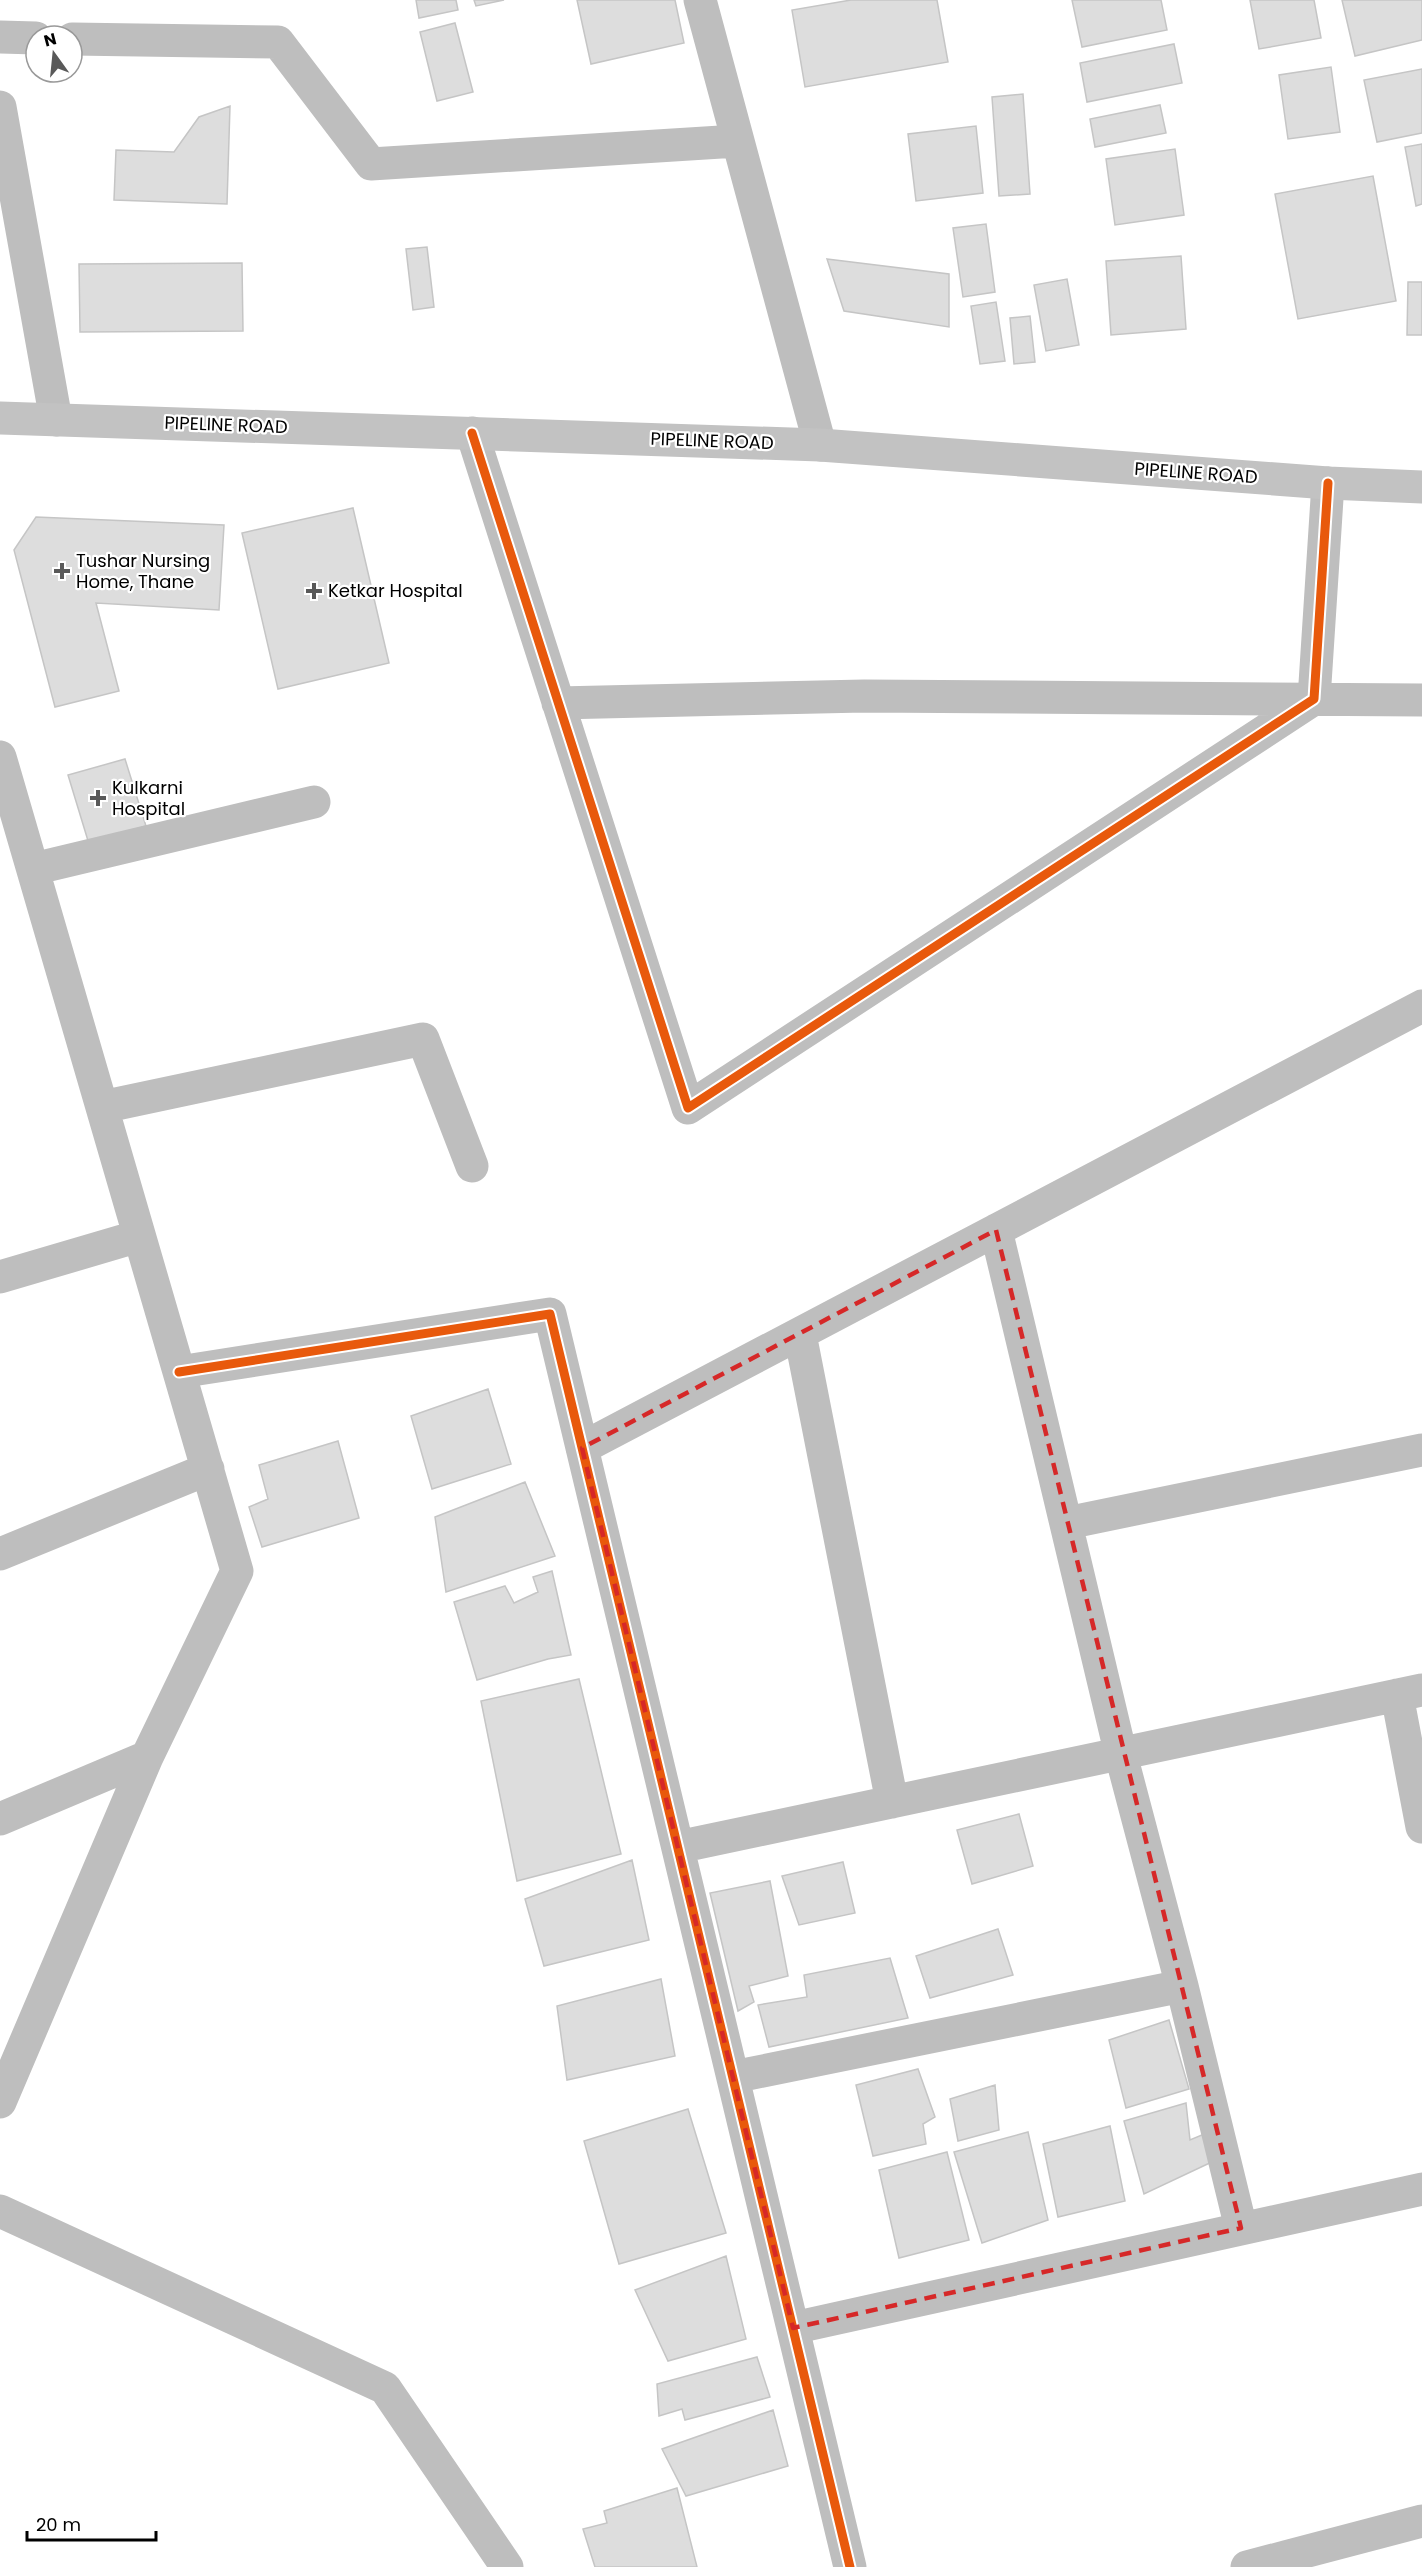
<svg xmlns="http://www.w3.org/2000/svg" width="1422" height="2567" font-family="Poppins,sans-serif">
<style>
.building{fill:#ddd;stroke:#c5c5c5;stroke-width:1.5}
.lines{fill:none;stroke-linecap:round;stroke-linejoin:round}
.street{stroke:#bebebe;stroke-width:33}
.secondary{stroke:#c2c2c2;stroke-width:33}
.cycleway-casing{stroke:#fff;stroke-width:13}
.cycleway{stroke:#e8590c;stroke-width:9}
.marked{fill:none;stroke:#d62828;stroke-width:4.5;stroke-dasharray:12 8;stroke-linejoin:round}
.poi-dot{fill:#595959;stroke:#fff;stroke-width:2}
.labels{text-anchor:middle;stroke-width:4.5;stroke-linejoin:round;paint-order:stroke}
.street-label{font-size:18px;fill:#000;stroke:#fff}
.poi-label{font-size:18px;fill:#000;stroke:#fff;text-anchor:start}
</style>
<rect width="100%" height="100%" fill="#fff"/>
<!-- building -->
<path class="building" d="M416,0H456L458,10L419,18Z
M474,0H504L476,6Z
M577,0H675L684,43L591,64Z
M851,0H937L948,62L805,87L792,10Z
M1072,0H1161L1167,30L1082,47Z
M1250,0H1314L1321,38L1259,49Z
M1342,0H1422V40L1355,56Z
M455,23L473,92L437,101L420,32Z
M1174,44L1182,83L1087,102L1080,63Z
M1331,67L1340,132L1288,139L1279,75Z
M1422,69V133L1377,142L1364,80Z
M1023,94L1030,194L999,196L992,97Z
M1160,105L1166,133L1095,147L1090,119Z
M230,106L227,204L114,200L116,150L174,152L199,117Z
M976,126L983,193L916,201L908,134Z
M1422,144V204L1416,206L1405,147Z
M1175,149L1184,215L1115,225L1106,159Z
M1373,176L1396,301L1298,319L1275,194Z
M986,224L995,292L963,297L953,228Z
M427,247L434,307L413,310L406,249Z
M1181,256L1186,329L1111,335L1106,261Z
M827,259L949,274V327L844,311Z
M242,263L243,331L80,332L79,264Z
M1067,279L1079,345L1046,351L1034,285Z
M1408,282H1422V335H1407Z
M996,302L1005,361L980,364L971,306Z
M1030,316L1035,362L1014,364L1010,318Z
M353,508L389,663L278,689L242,533Z
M36,517L224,525L219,610L96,603L119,691L55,707L14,550Z
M125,759L146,826L89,844L68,775Z
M488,1389L511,1464L432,1489L411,1416Z
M338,1441L359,1518L262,1547L249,1507L268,1499L259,1465Z
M525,1482L555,1556L446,1592L435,1517Z
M552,1571L571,1655L548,1659L477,1680L454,1602L505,1586L514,1603L538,1592L533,1577Z
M579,1679L621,1854L517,1881L481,1701Z
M1019,1814L1033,1866L972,1884L957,1830Z
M632,1860L649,1940L544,1966L525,1899Z
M843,1862L855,1913L799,1925L782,1876Z
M770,1881L788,1976L749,1986L754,2002L738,2011L710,1893Z
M998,1929L1013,1975L930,1998L916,1956Z
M890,1958L908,2018L769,2047L758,2005L807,1997L804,1975Z
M661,1979L675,2056L567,2080L557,2006Z
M1169,2020L1189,2089L1126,2108L1109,2040Z
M918,2069L935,2117L923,2124L926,2144L873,2156L856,2085Z
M995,2085L999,2130L958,2141L950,2099Z
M1186,2103L1190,2140L1209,2132L1216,2160L1144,2194L1124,2121Z
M688,2109L726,2233L619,2264L584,2141Z
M1110,2126L1125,2201L1058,2217L1043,2144Z
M1028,2132L1048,2220L982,2243L954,2152Z
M947,2152L969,2240L899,2258L879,2170Z
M726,2256L746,2339L668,2361L635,2290Z
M757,2357L770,2397L685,2420L682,2409L659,2416L657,2384Z
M773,2410L788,2466L686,2496L662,2449Z
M677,2488L697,2567H595L583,2529L607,2523L604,2511Z"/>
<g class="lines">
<!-- street -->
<path class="street" d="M700,0L820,445
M0,37L36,38
M72,39L278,42L371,164L737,141
M0,107L56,420
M472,433L688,1108L1314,699L1328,483
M558,703L864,696L1422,700
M0,757L237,1571L147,1757L0,1819
M33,869L314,802
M102,1107L423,1039L472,1166
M996,1230L1121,1755L1182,1986L1241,2228
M0,1277L139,1236
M800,1334L892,1802
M179,1372L550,1314L850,2567
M582,1448L1422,1006
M1067,1523L1422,1450
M0,1554L208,1469
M1397,1695L1422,1827
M678,1847L1422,1690
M733,2077L1182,1986
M0,2102L147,1757
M0,2211L385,2388L507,2567
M793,2328L1422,2189
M1247,2567L1422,2521"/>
<!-- secondary -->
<path class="secondary" d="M0,418L820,445L1328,483L1422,487"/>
<defs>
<path id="cycleway" d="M472,433L688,1108L1314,699L1328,483
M179,1372L550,1314L850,2567"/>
</defs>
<!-- cycleway casing -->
<use href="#cycleway" class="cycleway-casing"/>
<!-- cycleway -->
<use href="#cycleway" class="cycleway"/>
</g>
<!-- marked area -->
<path class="marked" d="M996,1230L1241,2228L793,2328L582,1448Z"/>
<!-- markers -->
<g class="poi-dot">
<path d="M59 562h6v6h6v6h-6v6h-6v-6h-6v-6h6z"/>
<path d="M311 582h6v6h6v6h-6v6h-6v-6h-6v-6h6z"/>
<path d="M95 789h6v6h6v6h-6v6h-6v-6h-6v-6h6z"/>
</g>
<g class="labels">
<!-- street labels -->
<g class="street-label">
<text transform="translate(226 425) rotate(2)" y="6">PIPELINE ROAD</text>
<text transform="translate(712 441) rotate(2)" y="6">PIPELINE ROAD</text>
<text transform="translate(1196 473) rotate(4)" y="6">PIPELINE ROAD</text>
</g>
<!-- poi labels -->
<g class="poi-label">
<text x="76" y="567">Tushar Nursing<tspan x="76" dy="21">Home, Thane</tspan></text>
<text x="328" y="597">Ketkar Hospital</text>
<text x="112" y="794">Kulkarni<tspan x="112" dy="21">Hospital</tspan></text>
</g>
</g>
<!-- north arrow -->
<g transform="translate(54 54) rotate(345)"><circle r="28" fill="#ffffff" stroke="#999999" stroke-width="1.5"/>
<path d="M0-4.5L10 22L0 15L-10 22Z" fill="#595959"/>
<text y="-9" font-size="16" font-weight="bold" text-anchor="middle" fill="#000000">N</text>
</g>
<!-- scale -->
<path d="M27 2531v9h129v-9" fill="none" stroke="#000000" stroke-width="3"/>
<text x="36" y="2531" font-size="18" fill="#000000" stroke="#ffffff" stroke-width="4.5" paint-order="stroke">20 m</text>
</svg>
